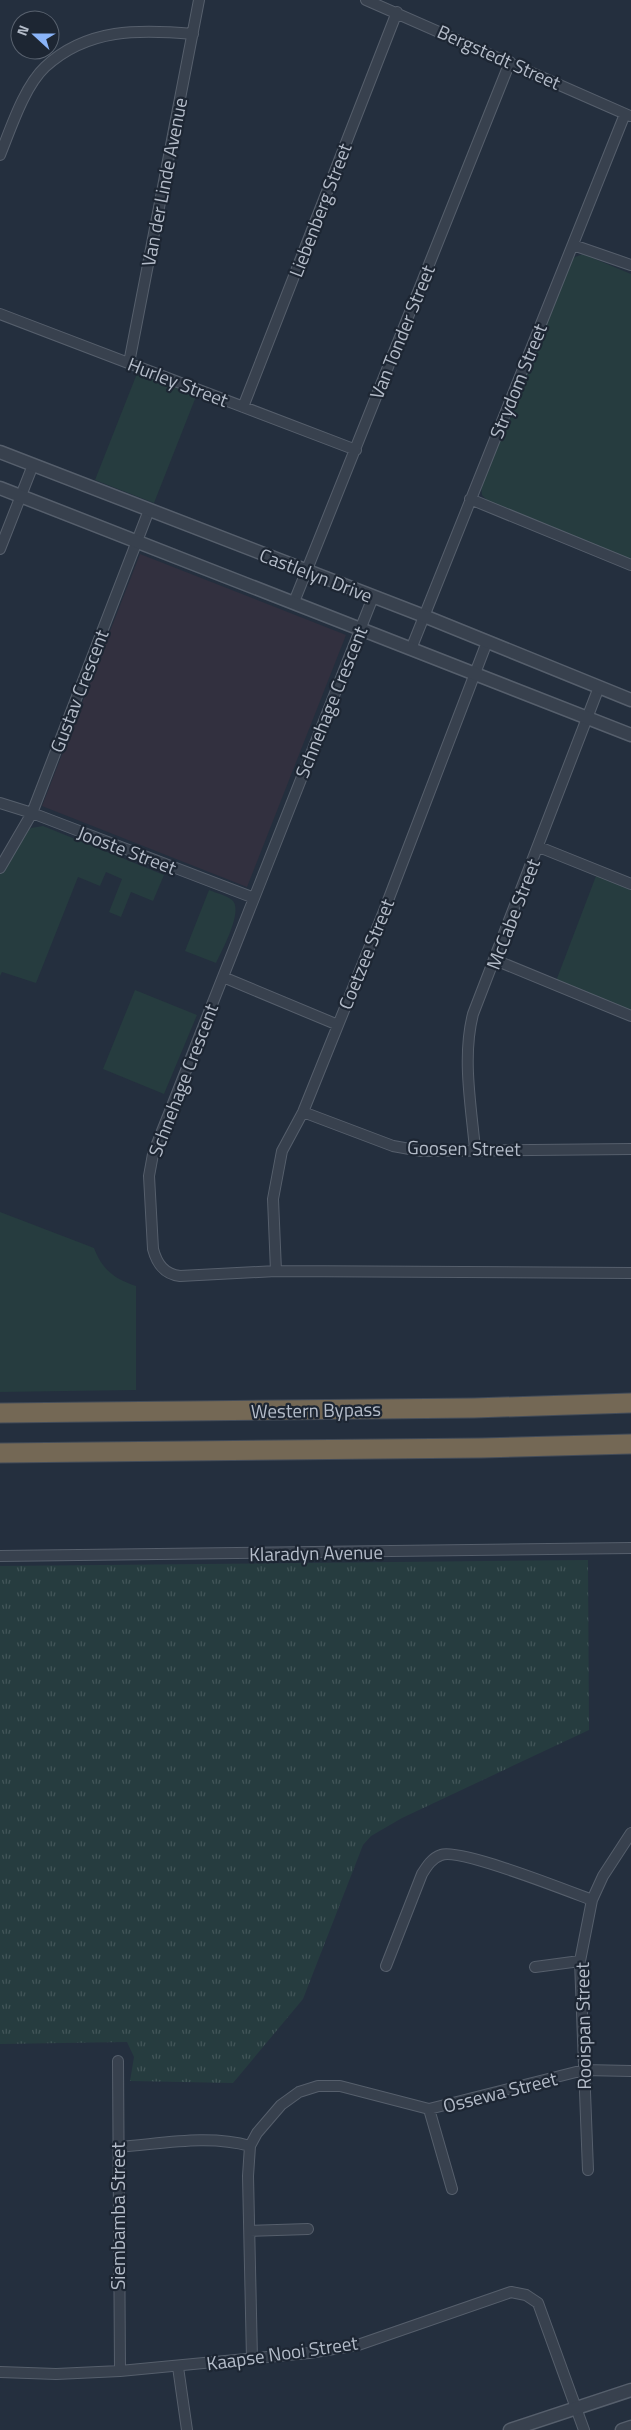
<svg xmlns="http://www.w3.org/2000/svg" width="631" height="2430" font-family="'Titillium Web',sans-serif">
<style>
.medical{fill:#32303f}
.grass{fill:url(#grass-tufts)}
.park{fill:#263c3f}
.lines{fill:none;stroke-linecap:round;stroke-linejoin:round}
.minor-casing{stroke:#565f6c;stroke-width:12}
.tertiary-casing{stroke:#565f6c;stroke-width:15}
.motorway-casing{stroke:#434c59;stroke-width:21}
.minor{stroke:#38414e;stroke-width:10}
.tertiary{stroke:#38414e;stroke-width:12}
.motorway{stroke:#746855;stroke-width:19}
.labels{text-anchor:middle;stroke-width:4.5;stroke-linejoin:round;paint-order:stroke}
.street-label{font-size:19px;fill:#b4bcc9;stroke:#1d2633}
</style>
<defs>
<pattern id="grass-tufts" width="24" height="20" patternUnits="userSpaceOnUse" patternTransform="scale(1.25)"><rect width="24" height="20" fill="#263c3f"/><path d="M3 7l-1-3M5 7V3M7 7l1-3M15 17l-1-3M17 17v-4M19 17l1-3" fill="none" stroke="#435659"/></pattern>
</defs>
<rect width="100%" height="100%" fill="#242f3e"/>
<!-- medical -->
<path class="medical" d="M140,554L346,635L247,887L42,806Z"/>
<!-- grass -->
<path class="grass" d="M588,1560L589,1730L402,1818L371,1836L363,1845L303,1999L233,2083L130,2081L134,2057L127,2042L0,2044V1566Z"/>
<!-- park -->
<path class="park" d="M583,254L631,274V561L490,503L482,495L481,485L570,259Z
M138,371L197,394L154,503L95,480Z
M43,826L164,875L153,901L131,892L121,917L109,912L122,879L106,872L100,886L78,877L36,983L2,972L0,976V872L23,833L31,828Z
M596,876L631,890V1012L556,981Z
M209,890C216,893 226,895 232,900C244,910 222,950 216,963L185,951Z
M135,990L197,1015L164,1094L103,1069Z
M0,1212L94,1248C102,1269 114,1279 136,1286V1390L0,1392Z"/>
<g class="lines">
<defs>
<path id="minor" d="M366,0L630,116
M0,155C11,128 24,87 45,67C87,28 140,29 193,34
M573,245L631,265
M0,314L356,450
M129,363L199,0
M243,407L397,12
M470,499L631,565
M0,549L33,465
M373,597L153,1154L149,1176L153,1249C157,1264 164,1274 180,1276L276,1271L631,1273
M294,602L510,62
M411,649L625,114
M0,803L32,813L254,898
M539,847L631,884
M0,868L32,813L149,510
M495,960L631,1016
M223,977L338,1025
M303,1112L393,1146L421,1151L631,1149
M475,1149C471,1105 462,1057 473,1014L599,687
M276,1271L273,1199L282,1151L303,1112L384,911L487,642
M0,1556L631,1548
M386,1966L422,1874C427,1866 432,1858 441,1855C460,1848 568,1891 592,1900
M535,1967L580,1961
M118,2061L120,2371
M429,2109L452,2189
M118,2147C161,2144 208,2134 250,2146
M588,2170L580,1961L592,1900L603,1876L631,1833
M250,2231L308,2229
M252,2359L248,2176L250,2146L257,2133L281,2105L299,2092L318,2086H340L429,2109L584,2070L631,2071
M178,2367L187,2430
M0,2372L56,2374L120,2371L309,2353L358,2345L511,2292L526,2295L538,2303L584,2430"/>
<path id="tertiary" d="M0,452L424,616L631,700
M0,488L631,735
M510,2430L631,2390
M622,2430L631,2427"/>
<path id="motorway" d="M0,1413L474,1408L631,1403
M0,1453L481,1448L631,1444"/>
</defs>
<!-- minor casing -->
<use href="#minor" class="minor-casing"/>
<!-- tertiary casing -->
<use href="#tertiary" class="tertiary-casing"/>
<!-- motorway casing -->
<use href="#motorway" class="motorway-casing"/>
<!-- minor -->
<use href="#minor" class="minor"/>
<!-- tertiary -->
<use href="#tertiary" class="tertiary"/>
<!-- motorway -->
<use href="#motorway" class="motorway"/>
</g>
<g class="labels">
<!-- street labels -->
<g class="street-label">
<text transform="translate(499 57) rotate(24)" y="7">Bergstedt Street</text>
<text transform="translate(164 182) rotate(-79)" y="7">Van der Linde Avenue</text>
<text transform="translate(320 210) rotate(-69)" y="7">Liebenberg Street</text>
<text transform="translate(402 332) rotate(-68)" y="7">Van Tonder Street</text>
<text transform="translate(518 381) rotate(-68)" y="7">Strydom Street</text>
<text transform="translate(178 382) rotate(21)" y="7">Hurley Street</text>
<text transform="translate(316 575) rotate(21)" y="7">Castlelyn Drive</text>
<text transform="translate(79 691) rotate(-69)" y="7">Gustav Crescent</text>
<text transform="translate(331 702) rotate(-68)" y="7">Schnehage Crescent</text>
<text transform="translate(127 850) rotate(21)" y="7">Jooste Street</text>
<text transform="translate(513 914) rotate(-69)" y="7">McCabe Street</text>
<text transform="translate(366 954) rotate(-68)" y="7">Coetzee Street</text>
<text transform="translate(183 1080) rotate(-69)" y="7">Schnehage Crescent</text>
<text transform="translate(464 1148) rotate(1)" y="7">Goosen Street</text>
<text transform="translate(316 1410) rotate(-1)" y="7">Western Bypass</text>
<text transform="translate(316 1553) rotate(-1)" y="7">Klaradyn Avenue</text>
<text transform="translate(583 2026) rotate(-91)" y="7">Rooispan Street</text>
<text transform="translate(500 2092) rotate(-14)" y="7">Ossewa Street</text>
<text transform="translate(118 2216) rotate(-90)" y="7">Siembamba Street</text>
<text transform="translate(282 2353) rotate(-8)" y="7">Kaapse Nooi Street</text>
</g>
</g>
<!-- north arrow -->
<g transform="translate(35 35) rotate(291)"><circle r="24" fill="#1d2633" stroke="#59626f"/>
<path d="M0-4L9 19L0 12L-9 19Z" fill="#8ab4f8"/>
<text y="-8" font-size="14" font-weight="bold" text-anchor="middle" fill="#b4bcc9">N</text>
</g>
</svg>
